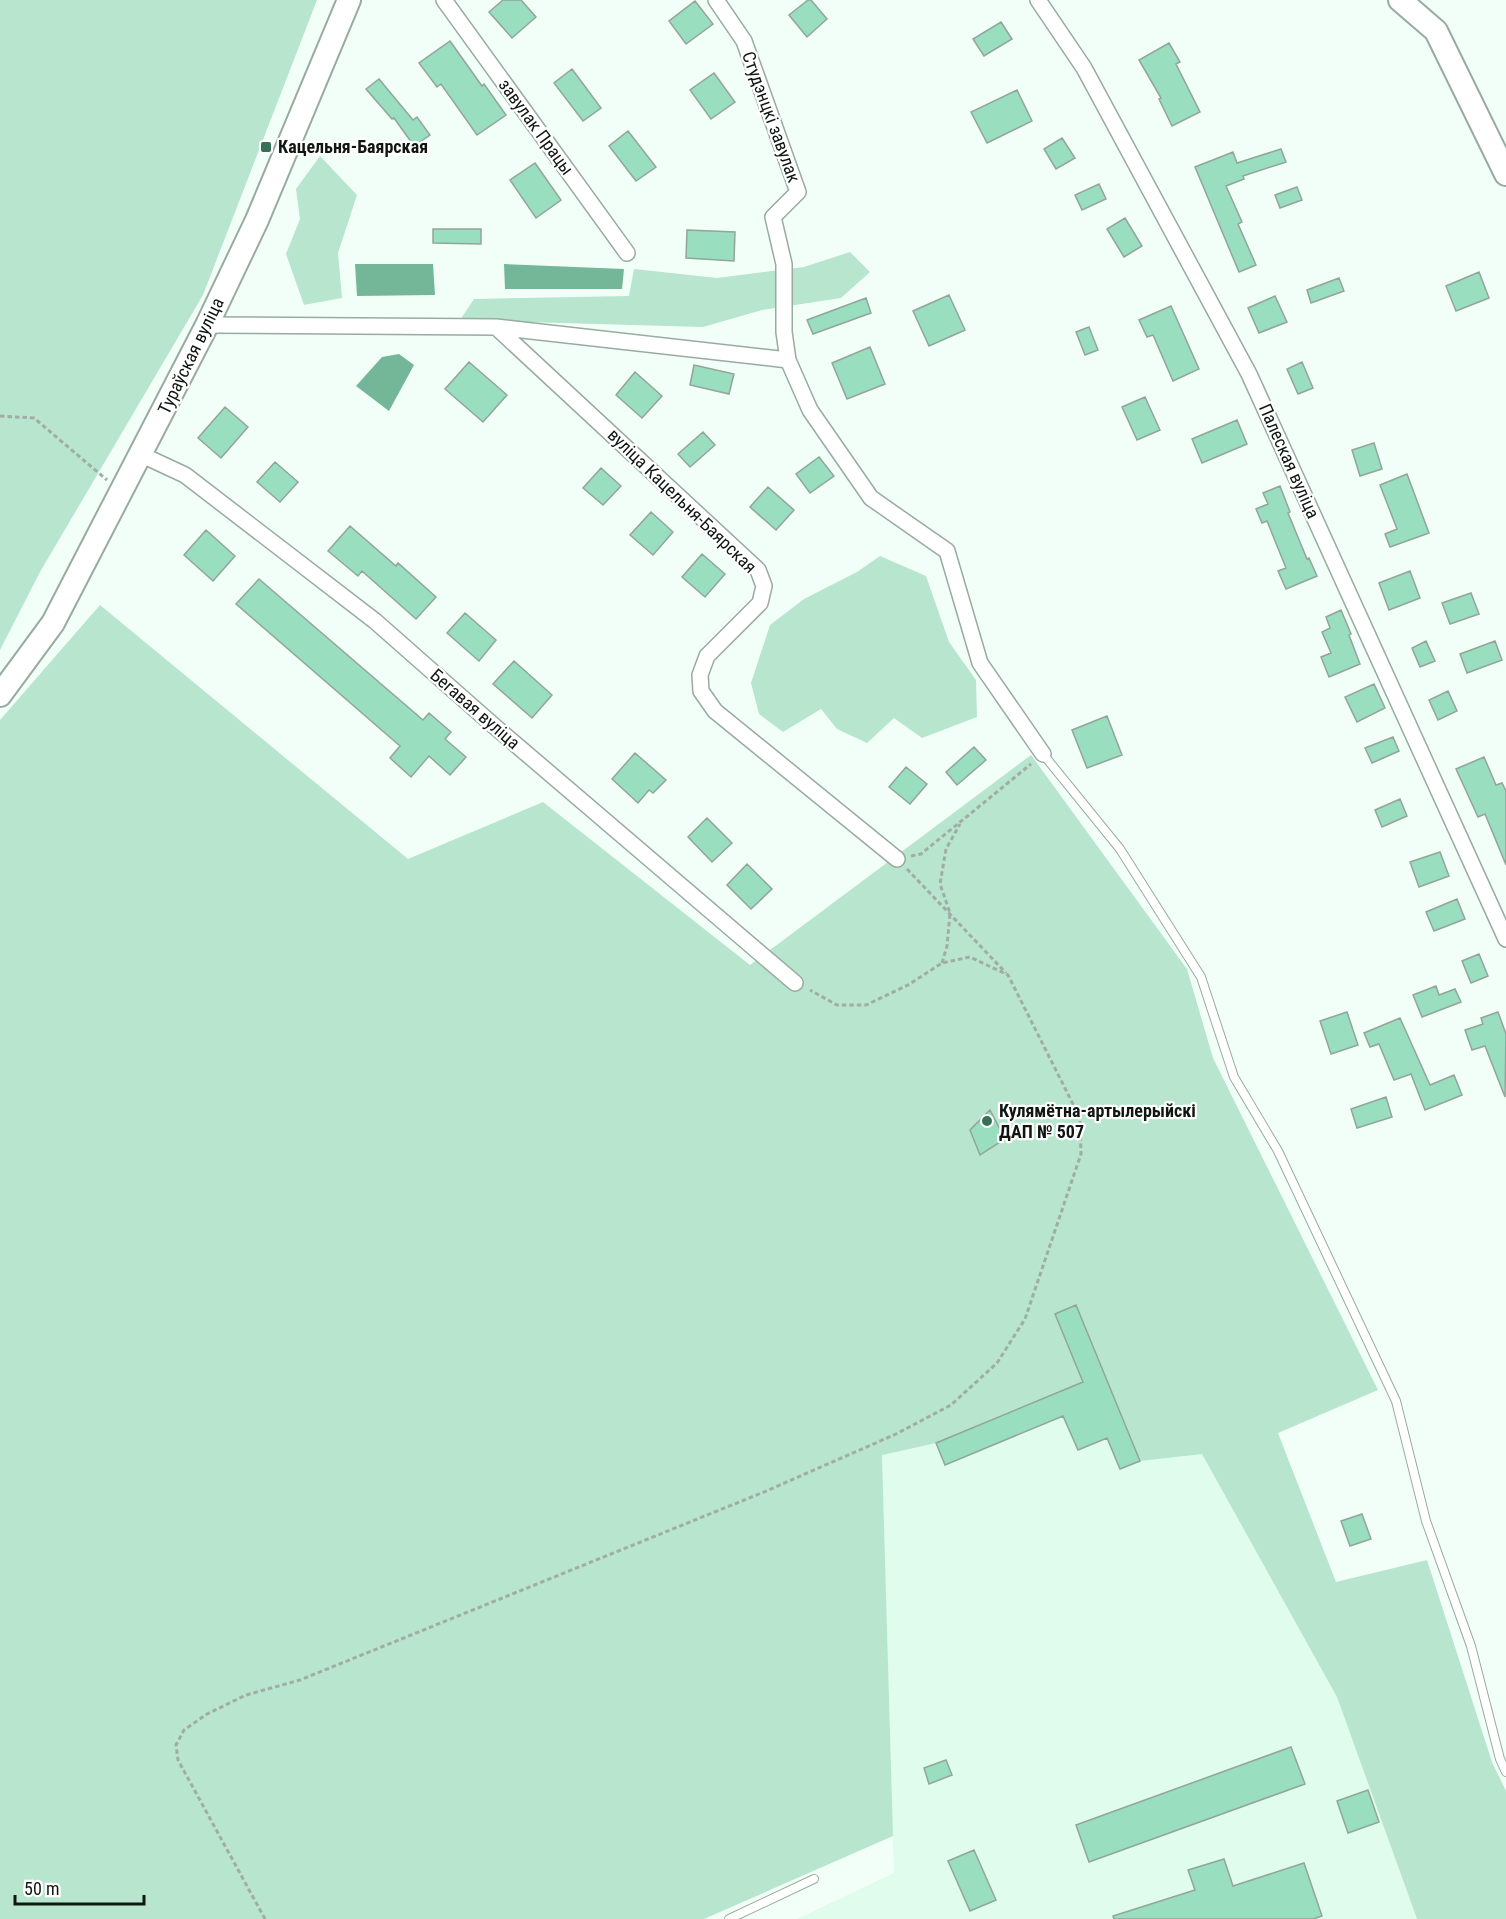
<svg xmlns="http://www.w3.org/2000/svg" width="1506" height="1919" font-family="'Roboto Condensed',sans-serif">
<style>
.built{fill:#dffced}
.green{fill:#b7e5ce}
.water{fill:#73b798}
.building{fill:#99debe;stroke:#92a59b;stroke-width:1.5}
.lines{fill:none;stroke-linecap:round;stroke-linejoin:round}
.lane-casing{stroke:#98aba1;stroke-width:10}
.street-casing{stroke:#98aba1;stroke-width:18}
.secondary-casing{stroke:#98aba1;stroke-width:26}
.path{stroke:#a1aca6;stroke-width:3;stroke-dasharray:4.5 3;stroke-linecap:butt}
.lane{stroke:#fff;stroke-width:8}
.street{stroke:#fff;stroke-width:15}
.secondary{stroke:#fff;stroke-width:22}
.poi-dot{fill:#377058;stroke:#fff;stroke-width:2}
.labels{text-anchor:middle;stroke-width:4.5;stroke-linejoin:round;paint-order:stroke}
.street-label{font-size:18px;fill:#101713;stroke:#fff}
.poi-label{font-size:18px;font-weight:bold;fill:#101713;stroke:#fff;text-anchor:start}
</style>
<rect width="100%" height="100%" fill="#f2fff8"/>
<!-- built -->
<path class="built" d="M1076,1305L1140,1460L1202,1454L1337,1697L1417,1919H797L894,1873L882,1454L936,1443L1083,1382L1055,1314Z"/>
<!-- green -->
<path class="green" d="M0,0H317L203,295L40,572L0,650Z
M320,156L357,195L338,253L342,298L304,305L286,254L300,219L296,189Z
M850,252L870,272L841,298L762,310L703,327L460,320L474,299L629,296L634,269L717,278L804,267Z
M880,556L926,576L949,642L976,680L977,717L922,738L894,718L867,743L837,729L821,709L783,732L759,714L751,683L770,625L804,599L857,572Z
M100,605L408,859L543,802L750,965L1031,755L1187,969L1213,1058L1378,1390L1278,1433L1336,1582L1427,1560L1492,1762L1506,1791V1919H1417L1337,1697L1202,1454L1140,1461L1075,1305L1055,1314L1083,1382L936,1443L882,1455L893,1836L704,1919H0V720Z"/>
<!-- water -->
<path class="water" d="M355,264H433L435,295L357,296Z
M504,264L624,269L622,289H505Z
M399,354L414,365L389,411L356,386L382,357Z"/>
<!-- building -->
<path class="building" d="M503,0H521L536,17L512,38L489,12Z
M808,0H811L827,19L807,37L789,15Z
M695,1L713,24L686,44L669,21Z
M1001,22L1012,39L984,56L973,39Z
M450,41L482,86L484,84L506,115L477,135L441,84L437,87L419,63Z
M1169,43L1180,62L1176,64L1200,112L1172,126L1159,99L1161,98L1139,60Z
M572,69L601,108L583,121L554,83Z
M714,73L735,102L711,119L690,90Z
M379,79L413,120L417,117L430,135L414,146L394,118L392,119L366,89Z
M1017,90L1032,121L987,143L971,112Z
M628,131L656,167L636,181L609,146Z
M1062,138L1075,158L1056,169L1044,149Z
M1281,149L1286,162L1243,176L1244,179L1226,186L1242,222L1238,224L1256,265L1239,272L1195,167L1233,152L1237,163Z
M535,163L561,200L536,218L510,180Z
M1099,184L1106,199L1082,210L1075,195Z
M1297,187L1302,200L1280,208L1275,195Z
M1125,218L1142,246L1124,257L1107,229Z
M433,229H481V244L433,243Z
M687,230L735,232L734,261L686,258Z
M1479,272L1489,298L1456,311L1446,286Z
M1339,278L1344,291L1311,303L1307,290Z
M949,295L965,330L929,346L913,311Z
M1275,296L1287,322L1259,333L1248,308Z
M866,298L871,313L813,334L807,320Z
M1171,306L1199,369L1173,381L1153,335L1147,337L1139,320Z
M1089,327L1098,350L1085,355L1076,332Z
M870,347L885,384L847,399L832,363Z
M469,362L507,395L483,422L445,389Z
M1302,362L1313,388L1298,394L1287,369Z
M694,365L734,374L729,394L690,385Z
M635,372L662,396L642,418L616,395Z
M1145,397L1160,430L1137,440L1122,407Z
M225,407L248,427L221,458L198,438Z
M1237,420L1247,444L1202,463L1192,439Z
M703,432L715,445L690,467L678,454Z
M1374,443L1382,469L1360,476L1352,450Z
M819,457L834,476L810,493L796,474Z
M275,462L298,482L280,502L257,482Z
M601,468L621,486L603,505L583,488Z
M1407,474L1429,533L1390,547L1385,534L1397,529L1380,485Z
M1280,486L1290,512L1288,513L1307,559L1309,558L1317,576L1286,589L1278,571L1286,568L1267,521L1262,523L1256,509L1268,504L1263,493Z
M768,487L794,510L776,530L750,507Z
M651,512L673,532L653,555L630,535Z
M350,526L396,566L398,563L436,597L416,619L362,571L358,576L328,551Z
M206,530L235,556L213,581L184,555Z
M702,554L725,574L705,597L682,577Z
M1410,571L1420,598L1389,610L1379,583Z
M259,579L423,720L429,713L451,732L445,739L466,757L450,775L429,756L411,777L390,758L400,746L236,604Z
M1471,593L1479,614L1450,624L1442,603Z
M1341,610L1351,634L1349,635L1360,664L1329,677L1321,657L1331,653L1322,632L1330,628L1326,617Z
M465,613L496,640L479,661L447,633Z
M1426,641L1435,661L1420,667L1412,648Z
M1495,641L1502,660L1467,673L1460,654Z
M514,661L552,695L532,718L493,684Z
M1374,684L1385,708L1357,722L1345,697Z
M1448,691L1457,711L1438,720L1429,700Z
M1107,716L1122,755L1087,768L1072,730Z
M1393,737L1399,751L1372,763L1365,748Z
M974,747L986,760L957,785L946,772Z
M635,753L666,780L653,793L649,790L638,803L612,779Z
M1484,757L1496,785L1502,783L1506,791V865L1485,814L1478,817L1456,769Z
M906,767L927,784L910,804L889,787Z
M1400,799L1407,816L1382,827L1375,810Z
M707,818L732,843L712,862L688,837Z
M1440,852L1449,876L1419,887L1410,862Z
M747,864L772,889L751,909L727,885Z
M1457,899L1465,919L1434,931L1426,912Z
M1479,954L1488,976L1471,983L1462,961Z
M1436,986L1439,995L1455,989L1461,1002L1422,1017L1413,995Z
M1347,1012L1358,1045L1331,1054L1320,1021Z
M1498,1012L1506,1034L1505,1097L1485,1046L1472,1050L1465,1030L1483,1024L1481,1018Z
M1400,1018L1430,1085L1454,1075L1462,1095L1425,1110L1411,1074L1394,1080L1379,1044L1370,1047L1364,1033Z
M1386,1097L1392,1117L1357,1128L1351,1109Z
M990,1110L1005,1139L980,1155L970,1130Z
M1076,1305L1140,1461L1120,1469L1107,1438L1078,1450L1063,1416L945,1465L936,1443L1083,1382L1055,1314Z
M1362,1514L1371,1539L1350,1546L1341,1521Z
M1291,1747L1305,1784L1089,1862L1076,1825Z
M946,1760L952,1775L929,1784L924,1768Z
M1368,1790L1379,1822L1348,1833L1337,1801Z
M974,1850L996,1900L970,1911L948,1861Z
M1224,1859L1233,1886L1304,1863L1322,1916L1313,1919H1114L1113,1916L1195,1890L1188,1870Z"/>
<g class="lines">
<defs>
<path id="lane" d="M1043,754L1120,849L1201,977L1234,1077L1278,1151L1396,1401L1426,1521L1471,1646L1500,1759L1506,1772
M729,1919L814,1879"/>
<path id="street" d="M444,0L627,253
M716,0L744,41L798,192L773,217L784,264V332L788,360L810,410L871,498L947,551L980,663L1043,754
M1038,0L1084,68L1249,374L1506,939
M207,325L496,327L788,360
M496,327L758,570L764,586L760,603L707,656L700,675L701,691L715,711L897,859
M142,455L185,475L375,621L493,725L795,983"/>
<path id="secondary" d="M1400,0L1436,31L1506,174
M0,695L53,623L207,325L257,220L349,0"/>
</defs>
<!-- lane casing -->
<use href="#lane" class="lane-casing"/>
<!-- street casing -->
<use href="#street" class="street-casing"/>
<!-- secondary casing -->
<use href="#secondary" class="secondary-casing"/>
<!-- path -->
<path class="path" d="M0,416L34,418L107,480
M911,856L921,854L1031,764
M907,869L1006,973
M942,963L947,946L950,913L940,884L946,849L960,824
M265,1919L178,1760L176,1745L184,1730L207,1714L246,1695L300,1680L764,1492L896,1434L951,1405L997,1363L1025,1319L1081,1154L1080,1118L1008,975L970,957L942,963L908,985L866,1005H837L810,990"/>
<!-- lane -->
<use href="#lane" class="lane"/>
<!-- street -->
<use href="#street" class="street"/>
<!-- secondary -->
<use href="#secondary" class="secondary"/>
</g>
<!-- markers -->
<g class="poi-dot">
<rect x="260" y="141" width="12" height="12" rx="3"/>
<circle cx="987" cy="1121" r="6"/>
</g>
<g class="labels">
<!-- street labels -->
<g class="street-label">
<text transform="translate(771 117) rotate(70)" y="6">Студэнцкі завулак</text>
<text transform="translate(536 127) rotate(54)" y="6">завулак Працы</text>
<text transform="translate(191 356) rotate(-64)" y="6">Тураўская вуліца</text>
<text transform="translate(1289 461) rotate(66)" y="6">Палеская вуліца</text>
<text transform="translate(682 501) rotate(44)" y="6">вуліца Кацельня-Баярская</text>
<text transform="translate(475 709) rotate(41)" y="6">Бегавая вуліца</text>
</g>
<!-- poi labels -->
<g class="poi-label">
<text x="278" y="153">Кацельня-Баярская</text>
<text x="999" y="1117">Кулямётна-артылерыйскі<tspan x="999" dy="21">ДАП № 507</tspan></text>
</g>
</g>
<!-- scale -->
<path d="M15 1895v9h129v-9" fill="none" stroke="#101713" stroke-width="3"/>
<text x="24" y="1895" font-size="18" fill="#101713" stroke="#ffffff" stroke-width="4.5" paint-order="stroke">50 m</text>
</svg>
